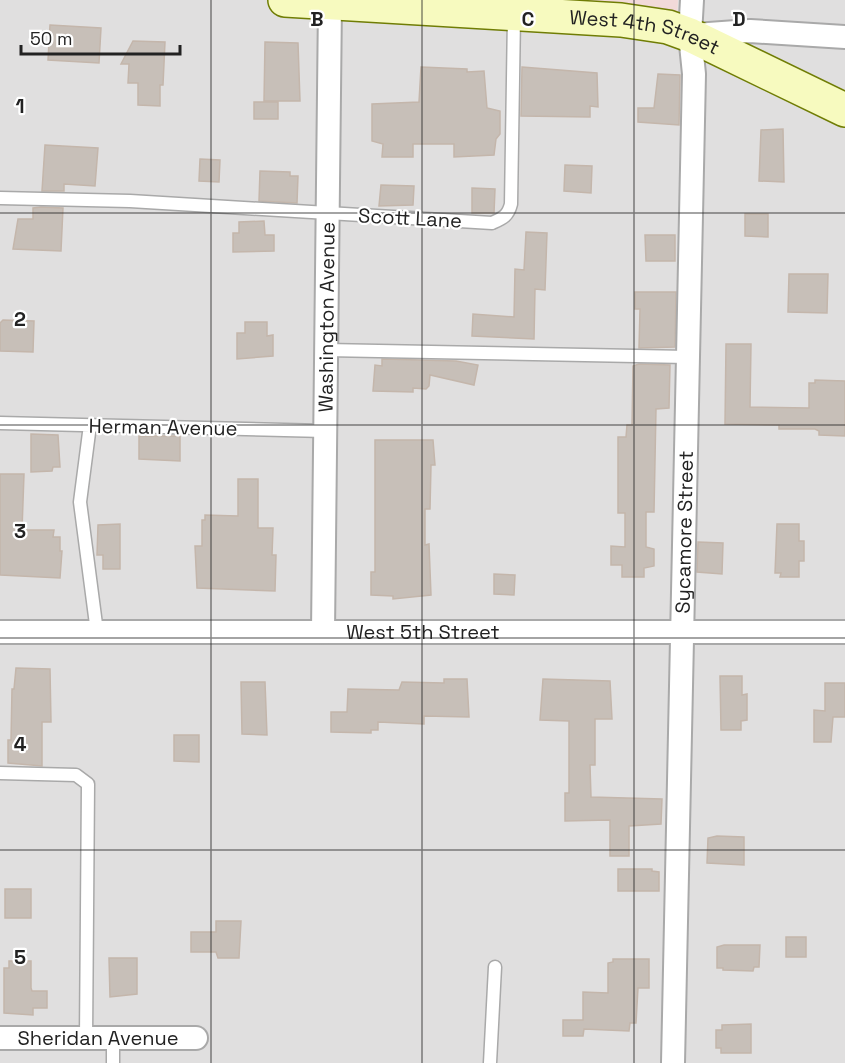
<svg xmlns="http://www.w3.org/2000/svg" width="845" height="1063" font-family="'Space Grotesk',sans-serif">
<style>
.residential{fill:#e0dfdf}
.commercial{fill:#f2dad9}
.building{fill:#c7bfb8;stroke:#c4b6ab;stroke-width:1.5}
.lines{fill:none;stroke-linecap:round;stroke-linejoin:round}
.service-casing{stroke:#a9a9a9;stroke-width:15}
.minor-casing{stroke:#a9a9a9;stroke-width:26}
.secondary-casing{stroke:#707d05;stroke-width:36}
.service{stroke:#fff;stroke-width:12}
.minor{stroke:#fff;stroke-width:22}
.secondary{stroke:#f7fabf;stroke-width:33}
.grid{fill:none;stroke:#222;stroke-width:1.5;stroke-opacity:0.55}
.labels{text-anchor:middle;stroke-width:4.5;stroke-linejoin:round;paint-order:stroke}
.street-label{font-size:20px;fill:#222;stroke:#fff}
.grid-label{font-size:20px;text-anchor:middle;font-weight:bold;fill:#222;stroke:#fff;stroke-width:4.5;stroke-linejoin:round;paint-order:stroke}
</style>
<rect width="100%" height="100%" fill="#f2efe9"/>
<!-- residential -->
<path class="residential" d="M0,0H477L677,15L678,0H845V1063H0Z"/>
<!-- commercial -->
<path class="commercial" d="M477,0H678L677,15Z"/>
<!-- building -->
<path class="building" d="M50,25L101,28L99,63L48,60Z
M133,41L165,42L163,85H160V106L138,105V83H128L129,64H121Z
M265,42L298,43L300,101H264Z
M421,67L467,69V72L484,71L487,108L500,111V134L496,139L494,155L454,157V144H413V157H382L383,144L372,141V104L419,102Z
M522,67L597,73L598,107L590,106V117L521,116Z
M658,74L680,75L679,125L638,122V108H654Z
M254,102H278V119H254Z
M783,129L784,182L759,181L761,130Z
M45,145L98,148L95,186L64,184V191H42Z
M200,159L220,160L219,182L199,181Z
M565,165L592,166L591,193L564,191Z
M260,171L290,172V176H298L297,203L259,201Z
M381,185L414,186L413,205L379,206Z
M472,188L495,189L494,213H472Z
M41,207L63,208L61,251L13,249L18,219H33V208Z
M745,214H768V237L745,236Z
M264,221L265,235H274V251L233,252V233H239V222Z
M526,232L547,233L545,290L535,289L534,339L472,336L473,314L514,317L515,269L524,270Z
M645,235H675V261H646Z
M789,274H828L827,313L788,312Z
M635,292H676L675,347L639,348L640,309H635Z
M3,320L34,321L33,352L0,351V323Z
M245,322H267V336L273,335V356L237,359V333H245Z
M726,344H751L750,407L809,408V383H815V380L845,381V436L819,435V431L815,429H779V425L725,424Z
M382,359L456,361L478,365L474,385L430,375L429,386L426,389L413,388V392L373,391L375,365L382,366Z
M639,364L670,365L669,408L656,409L654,512H646V547L654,549V566L644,568V577H622V565H611V546L625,547V513H618V437H626L627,425H632L633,366Z
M31,434L58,435L60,467H53L52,471L31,472Z
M139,436H180V461L139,459Z
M375,440H433L435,465H431L430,509H425V545L429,544L431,595L393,599V596L371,595V572H375Z
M0,474H24L22,530H54L53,537H60V551H62L60,578L0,575Z
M238,479H258V528H273L272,555H276L275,591L197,588L195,546H202V520H205V515L238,516Z
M120,524V569H103V555H97L98,525Z
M777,524H799V541H804V561H799V577H780L781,573H775Z
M698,542L723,543L722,574L697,572Z
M494,574L515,575L514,595L494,594Z
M16,668L50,669L51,722H42V766L8,763V740H11L12,689H14Z
M720,676H742V695L747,694V720L741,721V730H721Z
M444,679H467L469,717L424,716V724L378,722V730H371V733L331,732V712H347L348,689L399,690L402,682L444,683Z
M543,679L610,681L612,719H595V765H590L591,797L662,799L661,824L629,826V856H610V820L565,821V793H569V721L540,720Z
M241,682H265L267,735L242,734Z
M825,683H845V717H833L831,742H814V710L825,711Z
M174,735H199V762L174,761Z
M717,836L744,837V865L707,863L708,838Z
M618,869H652V871L659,872V891H618Z
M5,889H31V918H5Z
M216,921H241L239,958H218L216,952H191V932H216Z
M786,937H806V957H786Z
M724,945H760L759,967H754L753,971L723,970V968H717V947Z
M109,958H137V994L110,997Z
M613,959H649V988H638L636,1023H630L629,1031L584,1029L583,1036H563V1020H583V992L608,993V963L613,962Z
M9,961H31V988L32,991H47V1008H33V1015L4,1013V968H9Z
M751,1024V1053H721V1048H716V1030H722V1025Z"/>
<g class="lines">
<defs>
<path id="service" d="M0,198L130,201L492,223C503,218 508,216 511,204L514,16
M326,350L687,357
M0,423L325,431
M90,425L80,502L97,632
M0,773L76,775L88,784L86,1038
M113,1063V1038
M490,1063L495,967"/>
<g id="minor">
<path d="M695,35L750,31L845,37"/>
<path id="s1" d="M0,632H845"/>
<path id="s2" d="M323,632L330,3"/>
<path id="s3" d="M0,1038H196"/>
<path id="s4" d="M673,1063L694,74L690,35L692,0"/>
</g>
<g id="secondary">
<path id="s5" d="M285,0L621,20L668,27L690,35L845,110"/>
</g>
</defs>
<!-- service casing -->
<use href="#service" class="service-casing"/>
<!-- minor casing -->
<use href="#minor" class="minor-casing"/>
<!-- secondary casing -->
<use href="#secondary" class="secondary-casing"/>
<!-- service -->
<use href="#service" class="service"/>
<!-- minor -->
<use href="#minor" class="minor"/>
<!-- secondary -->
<use href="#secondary" class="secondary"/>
</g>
<!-- grid -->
<path class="grid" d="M211,0V1063M422,0V1063M634,0V1063M0,213H845M0,425H845M0,638H845M0,850H845"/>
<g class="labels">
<!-- street labels -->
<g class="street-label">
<text dy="7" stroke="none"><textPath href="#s5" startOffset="362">West 4th Street</textPath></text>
<text transform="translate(410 218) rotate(3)" y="7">Scott Lane</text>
<text dy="7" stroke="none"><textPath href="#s2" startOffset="315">Washington Avenue</textPath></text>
<text transform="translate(163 427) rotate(1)" y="7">Herman Avenue</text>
<text dy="7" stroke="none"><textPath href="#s4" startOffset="531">Sycamore Street</textPath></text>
<text dy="7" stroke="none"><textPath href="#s1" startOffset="423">West 5th Street</textPath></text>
<text dy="7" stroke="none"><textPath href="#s3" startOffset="98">Sheridan Avenue</textPath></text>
</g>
</g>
<g class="grid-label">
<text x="317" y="26">B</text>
<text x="528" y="26">C</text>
<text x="739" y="26">D</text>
<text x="20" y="113">1</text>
<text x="20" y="326">2</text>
<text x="20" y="538">3</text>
<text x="20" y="751">4</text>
<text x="20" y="964">5</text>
</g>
<!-- scale -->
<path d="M21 45v9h159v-9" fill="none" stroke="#222222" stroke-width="3"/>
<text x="30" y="45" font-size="18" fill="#222222" stroke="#ffffff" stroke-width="4.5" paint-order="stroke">50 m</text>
</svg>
